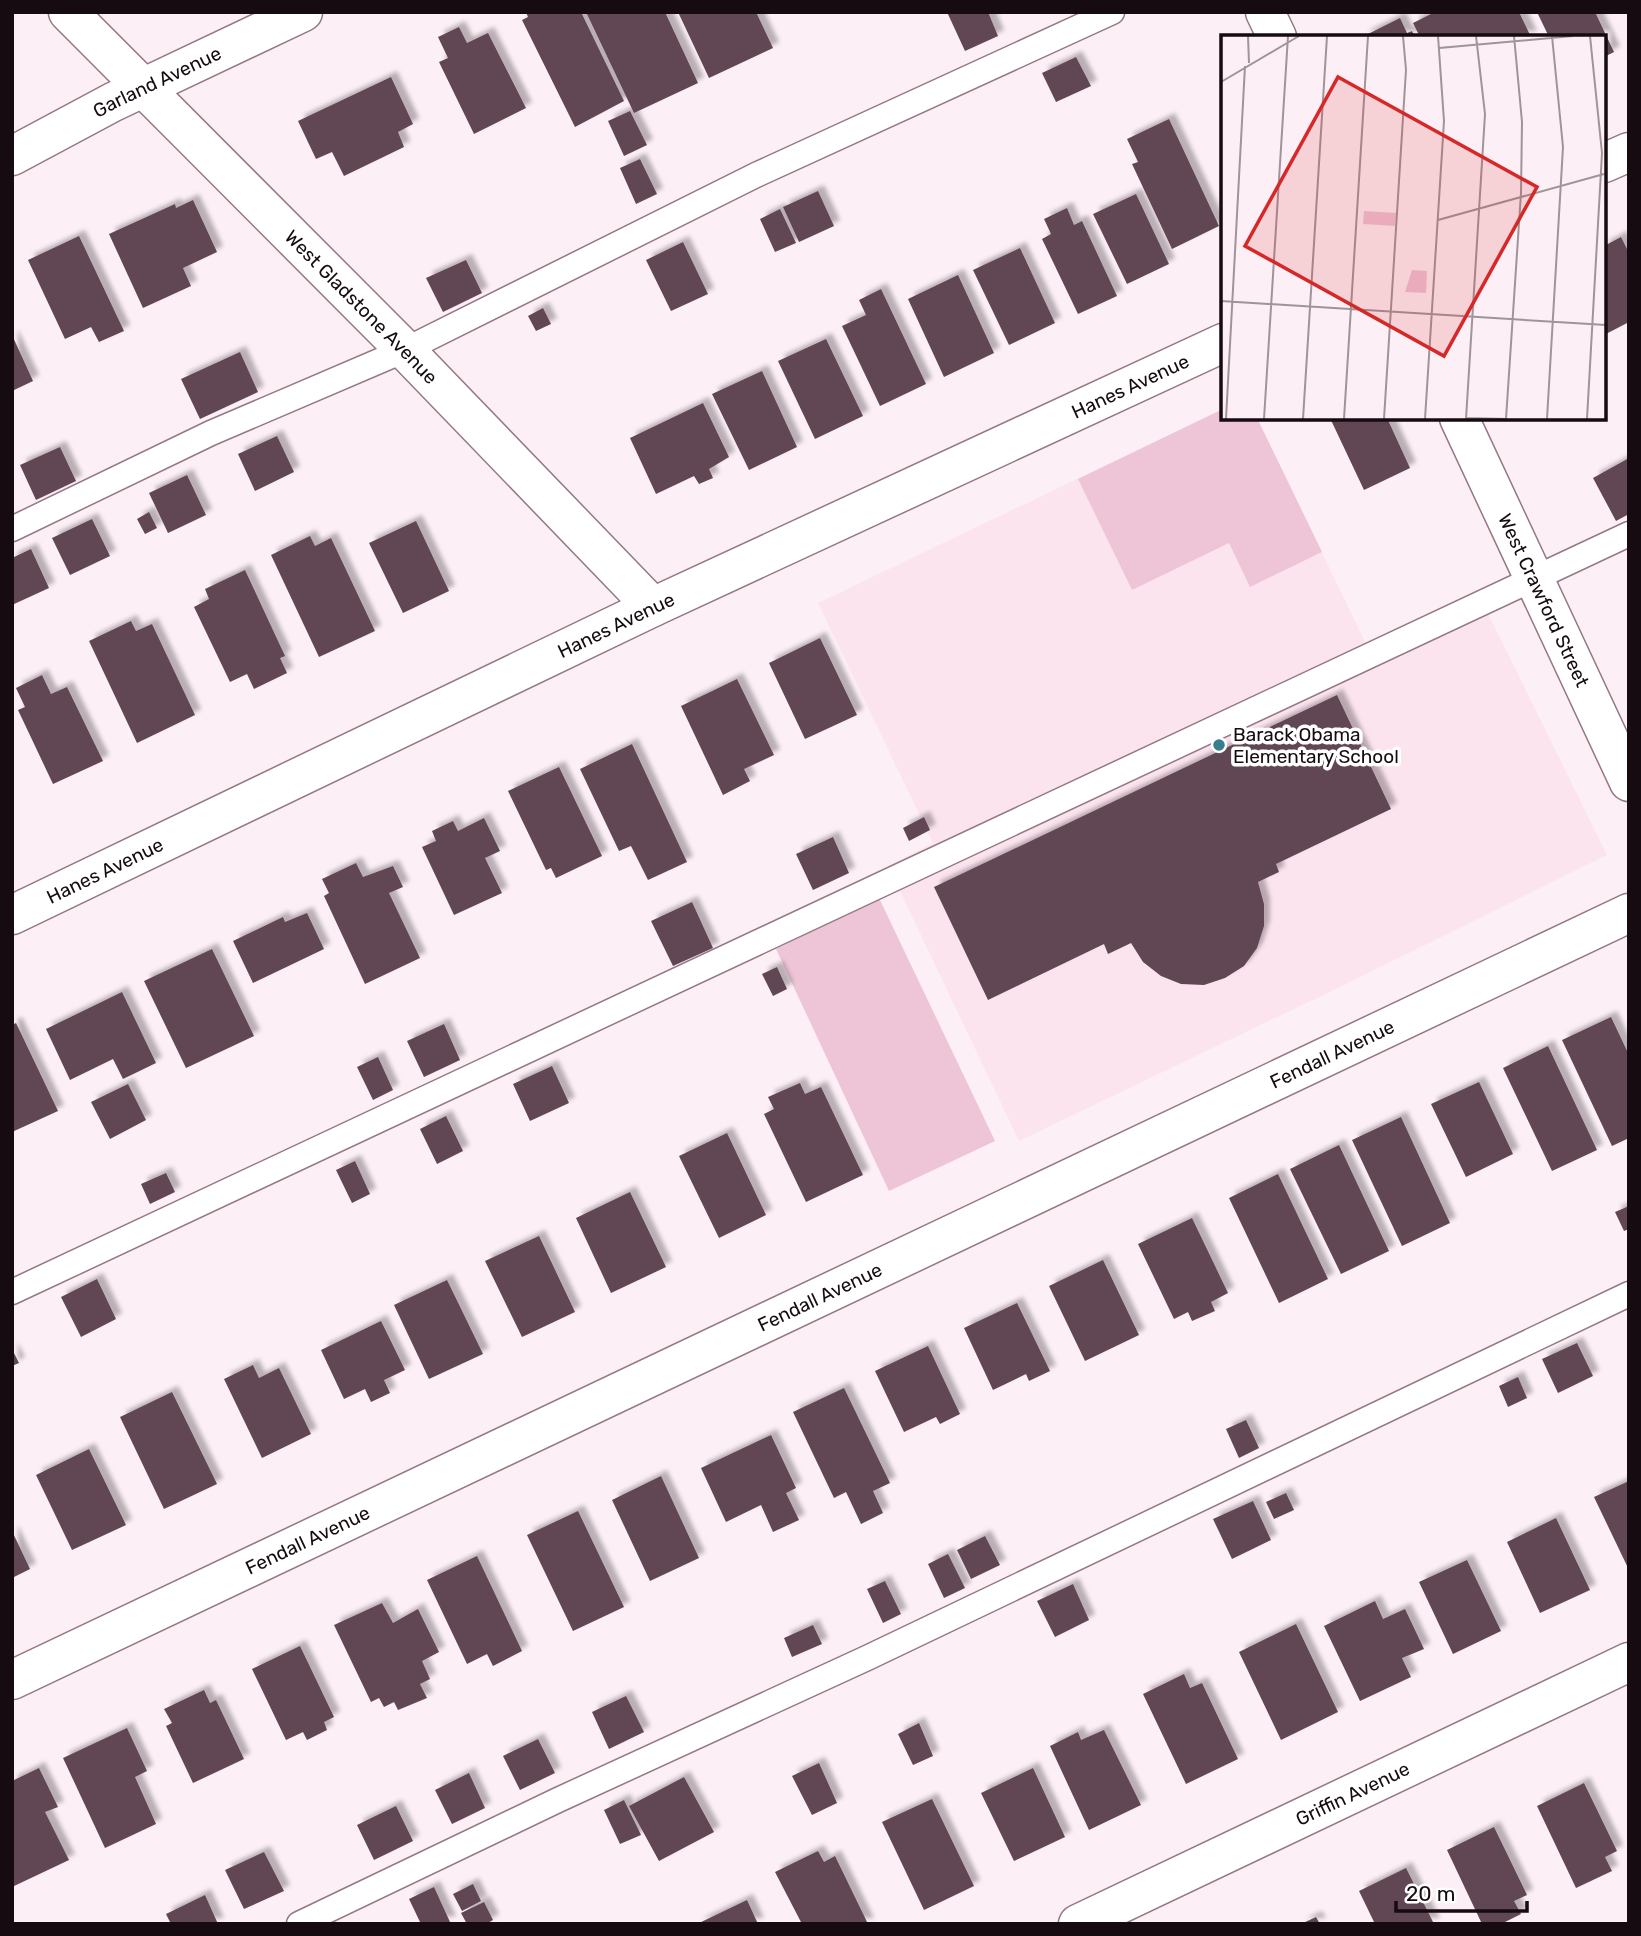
<svg xmlns="http://www.w3.org/2000/svg" width="1641" height="1936" font-family="Rubik,sans-serif">
<style>
.built{fill:#fce4ef}
.green{fill:#eec4d7}
.building{fill:#604652;filter:url(#shadow)}
.lines{fill:none;stroke-linecap:round;stroke-linejoin:round}
.service-casing{stroke:#947885;stroke-width:27}
.minor-casing{stroke:#947885;stroke-width:41}
.service{stroke:#fff;stroke-width:24}
.minor{stroke:#fff;stroke-width:38}
.poi-dot{fill:#397e8c;stroke:#fff;stroke-width:2.5}
.labels{text-anchor:middle;stroke-width:7;stroke-linejoin:round;paint-order:stroke}
.street-label{font-size:19px;fill:#150b10;stroke:#fff}
.poi-label{font-size:19px;fill:#150b10;stroke:#fff;text-anchor:start}
.inset-road{fill:none;stroke:#a09499;stroke-width:2}
.view{fill:#d62828;fill-opacity:0.15;stroke:#d62828;stroke-width:3.5}
.inset-edge{fill:none;stroke:#150b10;stroke-width:3.5}
</style>
<defs>
<filter id="shadow"><feDropShadow dx="6" dy="-6" stdDeviation="2" flood-color="#0004"/></filter>
</defs>
<rect width="100%" height="100%" fill="#fceff5"/>
<!-- built -->
<path class="built" d="M1223,409V418H1257L1367,646L1478,593L1607,855L1340,987L1019,1141L888,866L933,843L818,603Z"/>
<!-- green -->
<path class="green" d="M1223,409V418H1257L1322,552L1250,587L1229,543L1132,590L1078,479Z
M879,898L995,1141L889,1191L776,949Z"/>
<!-- building -->
<path class="building" d="M526,12H581L624,101L575,127L522,20L528,17Z
M586,12H665L698,83L634,113Z
M678,12H756L773,48L709,78Z
M947,12H988L998,36L965,51Z
M1435,12H1519L1531,37H1420L1413,23Z
M1537,12H1595L1614,52L1604,57V37H1549Z
M1400,18L1407,33L1412,31L1415,37H1362Z
M459,27L467,43L488,33L526,108L474,134L439,62L448,58L438,37Z
M1076,57L1091,86L1056,102L1042,73Z
M391,77L413,124L398,132L404,147L344,176L332,152L316,159L298,121Z
M630,111L647,145L624,156L608,121Z
M1169,119L1219,226L1172,249L1132,164L1138,162L1127,139Z
M640,159L657,194L636,204L620,168Z
M818,191L834,226L799,242L783,207Z
M1136,194L1169,264L1127,284L1093,214Z
M193,200L217,252L183,268L191,286L143,308L109,234L175,204L176,208Z
M1067,208L1074,225L1082,221L1117,296L1078,314L1042,239L1051,234L1044,219Z
M780,209L796,243L775,252L760,219Z
M79,236L124,331L99,342L91,327L65,339L28,260Z
M1621,237L1629,253V322L1604,335V246Z
M683,242L708,294L671,311L646,260Z
M1020,248L1055,323L1009,345L973,270Z
M466,260L482,293L443,312L426,278Z
M958,275L994,353L944,377L908,299Z
M881,289L926,384L880,406L842,326L866,315L859,300Z
M543,308L551,324L536,331L528,316Z
M12,335L33,381L12,391Z
M826,339L863,416L815,439L778,361Z
M240,352L258,392L200,419L181,379Z
M762,371L797,447L749,470L712,394Z
M703,403L729,457L709,469L713,478L699,484L694,476L656,494L630,438Z
M1330,418H1387L1410,468L1364,490Z
M277,436L294,472L255,491L238,454Z
M60,447L76,481L36,500L20,465Z
M1629,458V514L1616,521L1593,478Z
M187,475L206,515L168,533L149,493Z
M149,512L157,528L145,534L137,519Z
M92,519L110,556L70,575L52,538Z
M416,521L449,591L403,613L369,543Z
M310,536L315,546L331,538L375,631L319,657L271,555Z
M31,549L49,588L12,605V558Z
M245,570L285,656L280,658L287,673L254,689L247,674L230,682L194,607L209,599L205,589Z
M131,621L136,631L152,624L195,715L137,743L89,641Z
M820,638L857,715L805,739L769,663Z
M42,675L51,694L67,687L103,761L53,784L18,710L25,707L16,688Z
M737,679L774,755L744,769L750,781L723,795L681,706Z
M1337,695L1391,809L1276,864L1279,872L1258,882L1264,904V926L1257,948L1244,966L1225,978L1204,985L1181,984L1161,976L1143,962L1131,943L1108,954L1104,944L988,1000L934,887Z
M632,744L687,862L648,880L631,846L619,851L580,769Z
M559,767L602,856L556,878L551,868L546,870L508,791Z
M924,817L930,830L909,841L903,828Z
M484,818L500,851L485,858L502,893L454,915L422,847L436,841L432,831L453,821L458,831Z
M833,837L849,873L813,890L796,854Z
M356,863L363,877L393,866L403,887L389,893L420,958L365,984L324,896L329,893L322,879Z
M692,902L713,948L673,966L651,921Z
M307,913L324,949L253,983L233,941L283,917L285,922Z
M212,949L254,1036L186,1068L144,981Z
M777,967L787,989L773,996L762,974Z
M122,992L156,1063L123,1079L113,1059L70,1080L46,1029Z
M1611,1017L1629,1055V1138L1612,1146L1562,1040Z
M16,1023L58,1111L12,1132V1025Z
M444,1024L460,1060L424,1077L407,1041Z
M1548,1046L1597,1150L1552,1171L1503,1068Z
M378,1057L393,1090L373,1100L357,1067Z
M552,1066L569,1103L530,1121L513,1084Z
M1479,1082L1513,1154L1466,1177L1431,1104Z
M800,1083L805,1094L821,1087L863,1175L806,1202L764,1114L774,1109L768,1097Z
M128,1084L146,1120L110,1139L91,1102Z
M446,1116L463,1151L437,1164L420,1129Z
M1401,1117L1450,1223L1402,1246L1352,1140Z
M727,1133L766,1215L719,1238L679,1156Z
M1339,1145L1389,1251L1341,1274L1290,1169Z
M355,1161L370,1194L352,1203L336,1170Z
M166,1173L175,1192L150,1204L141,1184Z
M1278,1174L1328,1279L1279,1303L1229,1198Z
M630,1192L666,1267L611,1293L576,1218Z
M1629,1206V1229L1624,1231L1615,1212Z
M1192,1218L1228,1293L1211,1302L1215,1311L1192,1321L1188,1312L1174,1319L1138,1244Z
M539,1236L575,1312L522,1337L485,1261Z
M1103,1260L1139,1335L1085,1361L1049,1286Z
M97,1279L116,1319L81,1337L61,1297Z
M447,1280L483,1354L429,1379L394,1305Z
M1017,1303L1050,1371L1029,1381L1026,1374L993,1390L964,1328Z
M381,1321L405,1370L384,1380L390,1393L371,1402L365,1389L344,1399L321,1350Z
M1577,1343L1593,1376L1558,1393L1542,1359Z
M928,1346L960,1414L940,1424L936,1417L904,1432L875,1371Z
M12,1349L19,1363L12,1366Z
M253,1365L259,1378L279,1368L311,1434L262,1458L224,1379Z
M1518,1377L1527,1398L1508,1407L1499,1386Z
M844,1388L890,1483L873,1491L883,1513L861,1524L846,1492L834,1498L793,1412Z
M172,1392L217,1484L164,1509L120,1417Z
M1246,1420L1259,1448L1239,1458L1226,1429Z
M771,1435L796,1488L786,1493L799,1520L773,1532L761,1505L726,1522L701,1468Z
M89,1449L126,1525L72,1550L36,1475Z
M661,1476L699,1558L650,1581L612,1500Z
M1629,1481V1570L1594,1497Z
M1286,1493L1294,1510L1274,1519L1266,1502Z
M1253,1501L1271,1540L1232,1559L1213,1519Z
M578,1511L624,1607L573,1631L527,1535Z
M1556,1518L1590,1590L1540,1613L1507,1542Z
M12,1531L30,1569L12,1578Z
M985,1536L1000,1565L971,1579L957,1550Z
M948,1554L965,1588L944,1598L928,1564Z
M477,1556L522,1651L493,1666L487,1654L467,1664L427,1580Z
M1467,1560L1501,1631L1453,1654L1419,1582Z
M885,1581L901,1614L883,1623L867,1589Z
M1073,1584L1089,1620L1055,1637L1037,1601Z
M1375,1601L1383,1619L1405,1609L1424,1649L1402,1658L1411,1677L1360,1701L1324,1626Z
M382,1603L393,1623L418,1609L439,1652L422,1661L430,1679L420,1684L427,1698L398,1710L394,1702L384,1707L379,1698L371,1702L334,1625Z
M1296,1624L1338,1712L1281,1740L1239,1652Z
M813,1625L822,1644L792,1657L784,1638Z
M300,1646L334,1717L324,1722L327,1730L307,1740L303,1732L286,1740L252,1669Z
M1184,1674L1190,1688L1202,1683L1238,1759L1186,1784L1143,1694Z
M204,1690L210,1703L216,1700L244,1759L193,1783L166,1726L172,1723L164,1709Z
M626,1696L644,1732L609,1749L592,1712Z
M919,1723L933,1756L913,1765L898,1734Z
M127,1728L147,1771L135,1777L156,1824L105,1848L63,1758Z
M1104,1730L1141,1805L1089,1830L1050,1746L1078,1732L1081,1740Z
M538,1739L555,1773L520,1790L503,1756Z
M819,1763L837,1803L812,1815L792,1776Z
M39,1768L58,1807L45,1812L69,1860L12,1887V1781Z
M1033,1768L1065,1837L1014,1861L981,1793Z
M469,1773L485,1808L452,1824L435,1790Z
M684,1777L714,1832L659,1861L629,1806Z
M1584,1783L1617,1851L1605,1857L1612,1871L1576,1888L1537,1806Z
M932,1799L974,1886L924,1910L882,1822Z
M624,1800L641,1835L620,1844L604,1810Z
M396,1806L413,1841L374,1860L357,1825Z
M1494,1827L1527,1895L1514,1901L1521,1914L1501,1924H1482L1447,1850Z
M818,1851L824,1862L835,1856L868,1924H802L775,1872Z
M264,1852L284,1891L244,1909L225,1870Z
M1406,1868L1434,1924H1375L1359,1891Z
M473,1884L481,1901L462,1911L453,1894Z
M434,1887L450,1922L421,1924L409,1899Z
M205,1895L218,1924H171L166,1914Z
M747,1900L758,1924H697Z
M484,1902L493,1920L486,1924H467L461,1913Z
M1316,1917L1320,1924H1301Z"/>
<g class="lines">
<defs>
<path id="service" d="M12,529L211,433L405,350L756,175L1112,12
M12,1292L1629,534
M299,1924L558,1800L867,1658L1629,1294"/>
<g id="minor">
<path id="s1" d="M68,12L405,350L653,607"/>
<path d="M1265,12L1277,37"/>
<path id="s2" d="M12,156L113,102L303,12"/>
<path d="M1604,163L1629,152"/>
<path id="s3" d="M1459,418L1629,782"/>
<path id="s4" d="M12,915L653,607L1223,343"/>
<path id="s5" d="M12,1680L1629,913"/>
<path id="s6" d="M1078,1924L1629,1662"/>
</g>
</defs>
<!-- service casing -->
<use href="#service" class="service-casing"/>
<!-- minor casing -->
<use href="#minor" class="minor-casing"/>
<!-- service -->
<use href="#service" class="service"/>
<!-- minor -->
<use href="#minor" class="minor"/>
</g>
<!-- markers -->
<circle class="poi-dot" cx="1219" cy="745" r="7"/>
<g class="labels">
<!-- street labels -->
<g class="street-label">
<text dy="7" stroke="none"><textPath href="#s2" startOffset="163">Garland Avenue</textPath></text>
<text dy="7" stroke="none"><textPath href="#s1" startOffset="416">West Gladstone Avenue</textPath></text>
<text dy="7" stroke="none"><textPath href="#s4" startOffset="1237">Hanes Avenue</textPath></text>
<text dy="7" stroke="none"><textPath href="#s3" startOffset="201">West Crawford Street</textPath></text>
<text dy="7" stroke="none"><textPath href="#s4" startOffset="670">Hanes Avenue</textPath></text>
<text dy="7" stroke="none"><textPath href="#s4" startOffset="103">Hanes Avenue</textPath></text>
<text dy="7" stroke="none"><textPath href="#s5" startOffset="1461">Fendall Avenue</textPath></text>
<text dy="7" stroke="none"><textPath href="#s5" startOffset="894">Fendall Avenue</textPath></text>
<text dy="7" stroke="none"><textPath href="#s5" startOffset="327">Fendall Avenue</textPath></text>
<text dy="7" stroke="none"><textPath href="#s6" startOffset="304">Griffin Avenue</textPath></text>
</g>
<!-- poi labels -->
<g class="poi-label">
<text x="1233" y="741">Barack Obama<tspan x="1233" dy="22">Elementary School</tspan></text>
</g>
</g>
<!-- overview -->
<g transform="translate(1221 35)">
<rect width="385" height="385" fill="#fceff5"/>
<path d="M143,176L175,178L174,191L142,189ZM191,235L206,236L205,258L184,257Z" fill="#eec4d7"/>
<path class="inset-road" d="M27,1L28,28M218,13L352,1M0,47L78,1M217,185L383,139M0,266L385,290M245,383L285,384M5,384L24,31M43,384L67,1M82,384L106,1M123,384L147,1M163,384L185,35L182,1M204,384L223,86L217,1M245,384L264,79L255,1M285,384L300,158L301,87L293,1M326,384L342,112L331,1M366,384L381,118L369,1"/>
<path class="view" d="M117,42L316,152L223,321L24,211Z"/>
<rect width="385" height="385" class="inset-edge"/>
</g>
<!-- border -->
<rect width="1641" height="1936" fill="none" stroke="#150b10" stroke-width="28"/>
<!-- scale -->
<path d="M1396 1901v10h131v-10" fill="none" stroke="#150b10" stroke-width="3.5"/>
<text x="1406" y="1901" font-size="21" fill="#150b10" stroke="#ffffff" stroke-width="5" paint-order="stroke">20 m</text>
</svg>
